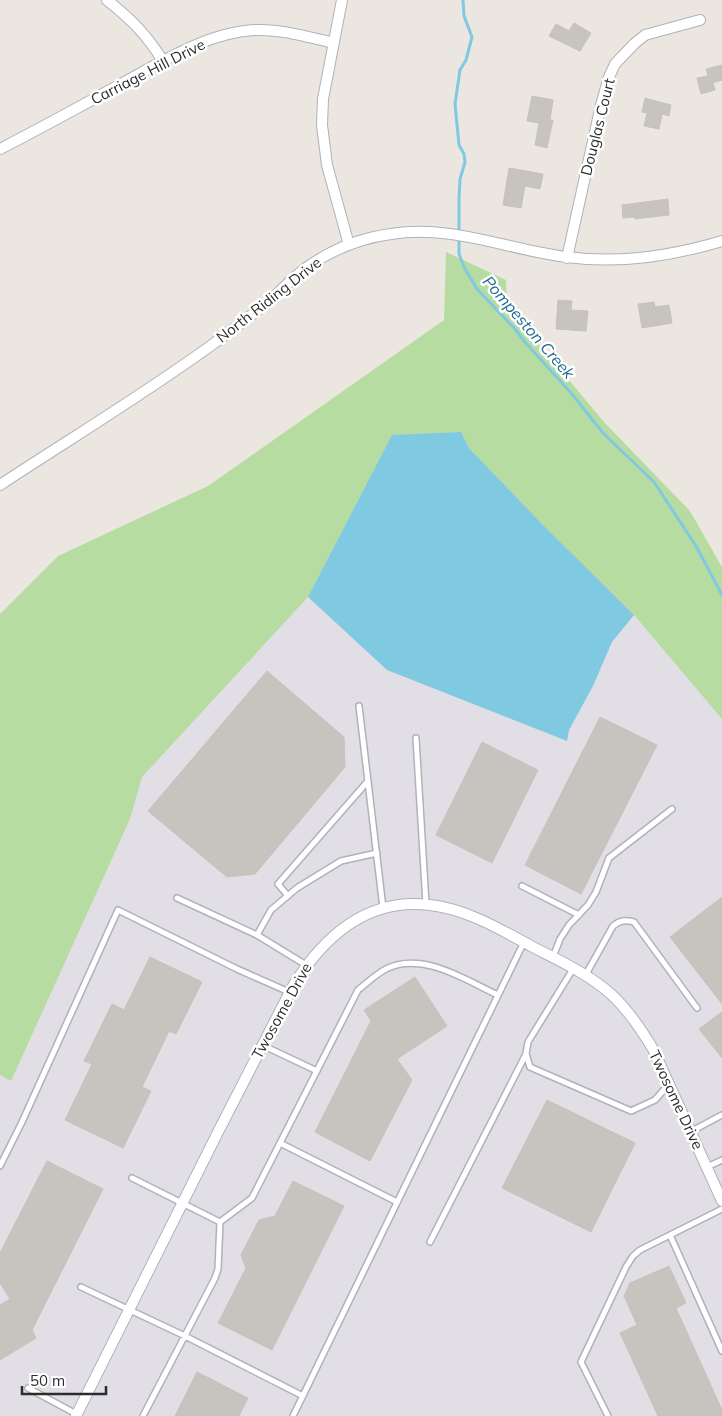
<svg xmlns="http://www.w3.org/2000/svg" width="722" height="1416" font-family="Mulish,sans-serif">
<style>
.industrial{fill:#e1dfe5}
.green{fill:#b7dca2}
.water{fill:#7fc9e1}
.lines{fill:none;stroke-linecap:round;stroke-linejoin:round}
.stream{stroke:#7fc9e1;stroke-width:3}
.building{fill:#c7c3bf;stroke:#c7c2b9}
.service-casing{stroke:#b0b2ba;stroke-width:8}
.minor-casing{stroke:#b0b2ba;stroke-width:12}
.service{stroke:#fff;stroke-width:5}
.minor{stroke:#fff;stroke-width:10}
.labels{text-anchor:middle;stroke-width:5;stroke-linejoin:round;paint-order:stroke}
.street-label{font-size:15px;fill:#2c2c2c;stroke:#fff}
.water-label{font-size:16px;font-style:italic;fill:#1d6a8e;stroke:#fff}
</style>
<rect width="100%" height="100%" fill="#ece6e0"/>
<!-- industrial -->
<path class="industrial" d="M500,387L634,615L722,719V1416H0V728Z"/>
<!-- green -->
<path class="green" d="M446,252L506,280L507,306L604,422L690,511L722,567V719L634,615L542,524L469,448L461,432L392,436L308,597L142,777L130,819L11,1081L0,1075V614L58,556L208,486L444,320Z"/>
<!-- water -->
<path class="water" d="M461,432L469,448L542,524L634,615L612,642L593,686L569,730L567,741L387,670L308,597L392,435Z"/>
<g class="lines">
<!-- stream -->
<path class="stream" d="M463,0L464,16L472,37L466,60L460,70L455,104L459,145L464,154L465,162L460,179L459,198V254L465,269L477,289L515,329L524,341L572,394L603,433L654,482L696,546L722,595"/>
</g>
<!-- building -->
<path class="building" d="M574,23L591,33L580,51L549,36L556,24L569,31Z
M722,65V80L713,83L715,90L701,94L697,78L708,76L706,69Z
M532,96L553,100L550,120H553L547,148L535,145L539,123L527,121Z
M645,98L671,105L669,116L662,114L659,129L644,126L647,113L642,112Z
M509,168L543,174L540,189L525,186L521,208L503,205Z
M668,199L669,215L635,219V217L623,218L622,205Z
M558,300L572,301L571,310L588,311L586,331L556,329Z
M654,302L655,307L669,305L672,323L642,328L638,304Z
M267,671L344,737L345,767L255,874L227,877L148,811Z
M600,717L657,745L581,894L525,865Z
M482,742L538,770L492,863L436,835Z
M722,897V1004L670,937Z
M150,957L202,982L176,1034L169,1031L142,1087L151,1091L123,1148L65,1120L92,1064L84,1061L112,1004L124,1010Z
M415,977L447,1026L397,1059L412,1080L370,1161L315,1132L371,1021L364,1010Z
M722,1012V1058L699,1029Z
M547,1100L635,1143L591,1232L502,1188Z
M47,1161L103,1189L32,1330L36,1338L0,1360V1305L10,1299L0,1283V1253Z
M293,1181L344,1206L272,1350L218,1323L246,1268L241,1255L259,1220L275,1216Z
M669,1266L686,1303L676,1308L722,1410V1416H658L620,1333L637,1325L624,1296L630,1283Z
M197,1372L248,1398L239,1416H175Z"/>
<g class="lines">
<defs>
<path id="service" d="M359,706L383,908
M416,738L426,904
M522,886L579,915
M288,896L278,884L368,781
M177,898L257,935
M553,957L560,939L569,925L588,905L596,892L609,858L672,809
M306,965L257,935L271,910L297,888L341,861L377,853
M573,969L528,1042L526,1054L530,1067L631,1111L655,1100L669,1084
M585,976L613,926C620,920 625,920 634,922L697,1008
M262,1045L317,1071
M690,1132L722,1115
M280,1143L397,1202
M0,1166L22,1122L118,910L237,969L289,992
M707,1167L722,1160
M132,1178L220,1222
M670,1235L722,1351
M430,1242L526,1054
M81,1287L185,1336L303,1396
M28,1388L78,1415
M143,1416L215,1278L218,1269L220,1222L252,1198L358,990C367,983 376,974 386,969C423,951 465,980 498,995
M293,1416L524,942
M608,1416L581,1362L626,1267L633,1256L640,1250L722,1209"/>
<path id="minor" d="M107,0C132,20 146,34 163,61
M342,0L323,99L322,125L327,165L349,245
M0,149C41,128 81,106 121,84C162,62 208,32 255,30C282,29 308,37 334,43
M567,258L601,105L609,77L615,64L634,44L645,35L700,20
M0,485C70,439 141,396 209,347C228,333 248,318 267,303C280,292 292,278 306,268C331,250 361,238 391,234C451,224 509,250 567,257C619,264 672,256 722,241
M76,1416L218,1132L293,986C324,936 367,897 430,905C466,909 500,929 531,946C558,960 589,974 612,995C629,1011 641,1029 653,1049L722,1201"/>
</defs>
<!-- service casing -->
<use href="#service" class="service-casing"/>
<!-- minor casing -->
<use href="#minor" class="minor-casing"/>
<!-- service -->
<use href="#service" class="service"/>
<!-- minor -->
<use href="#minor" class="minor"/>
</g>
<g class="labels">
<!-- street labels -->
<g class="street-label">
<text transform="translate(148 72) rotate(-27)" y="5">Carriage Hill Drive</text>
<text transform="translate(598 127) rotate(-76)" y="5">Douglas Court</text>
<text transform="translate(269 300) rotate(-38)" y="5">North Riding Drive</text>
<text transform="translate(282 1011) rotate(-61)" y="5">Twosome Drive</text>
<text transform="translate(676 1100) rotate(65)" y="5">Twosome Drive</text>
</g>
<!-- water labels -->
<g class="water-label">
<text transform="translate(529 327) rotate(49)" y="6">Pompeston Creek</text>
</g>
</g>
<!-- scale -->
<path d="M22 1386v8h84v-8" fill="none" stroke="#2c2c2c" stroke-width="2.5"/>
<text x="30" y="1386" font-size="15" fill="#2c2c2c" stroke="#ffffff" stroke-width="4" paint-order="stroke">50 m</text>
</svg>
